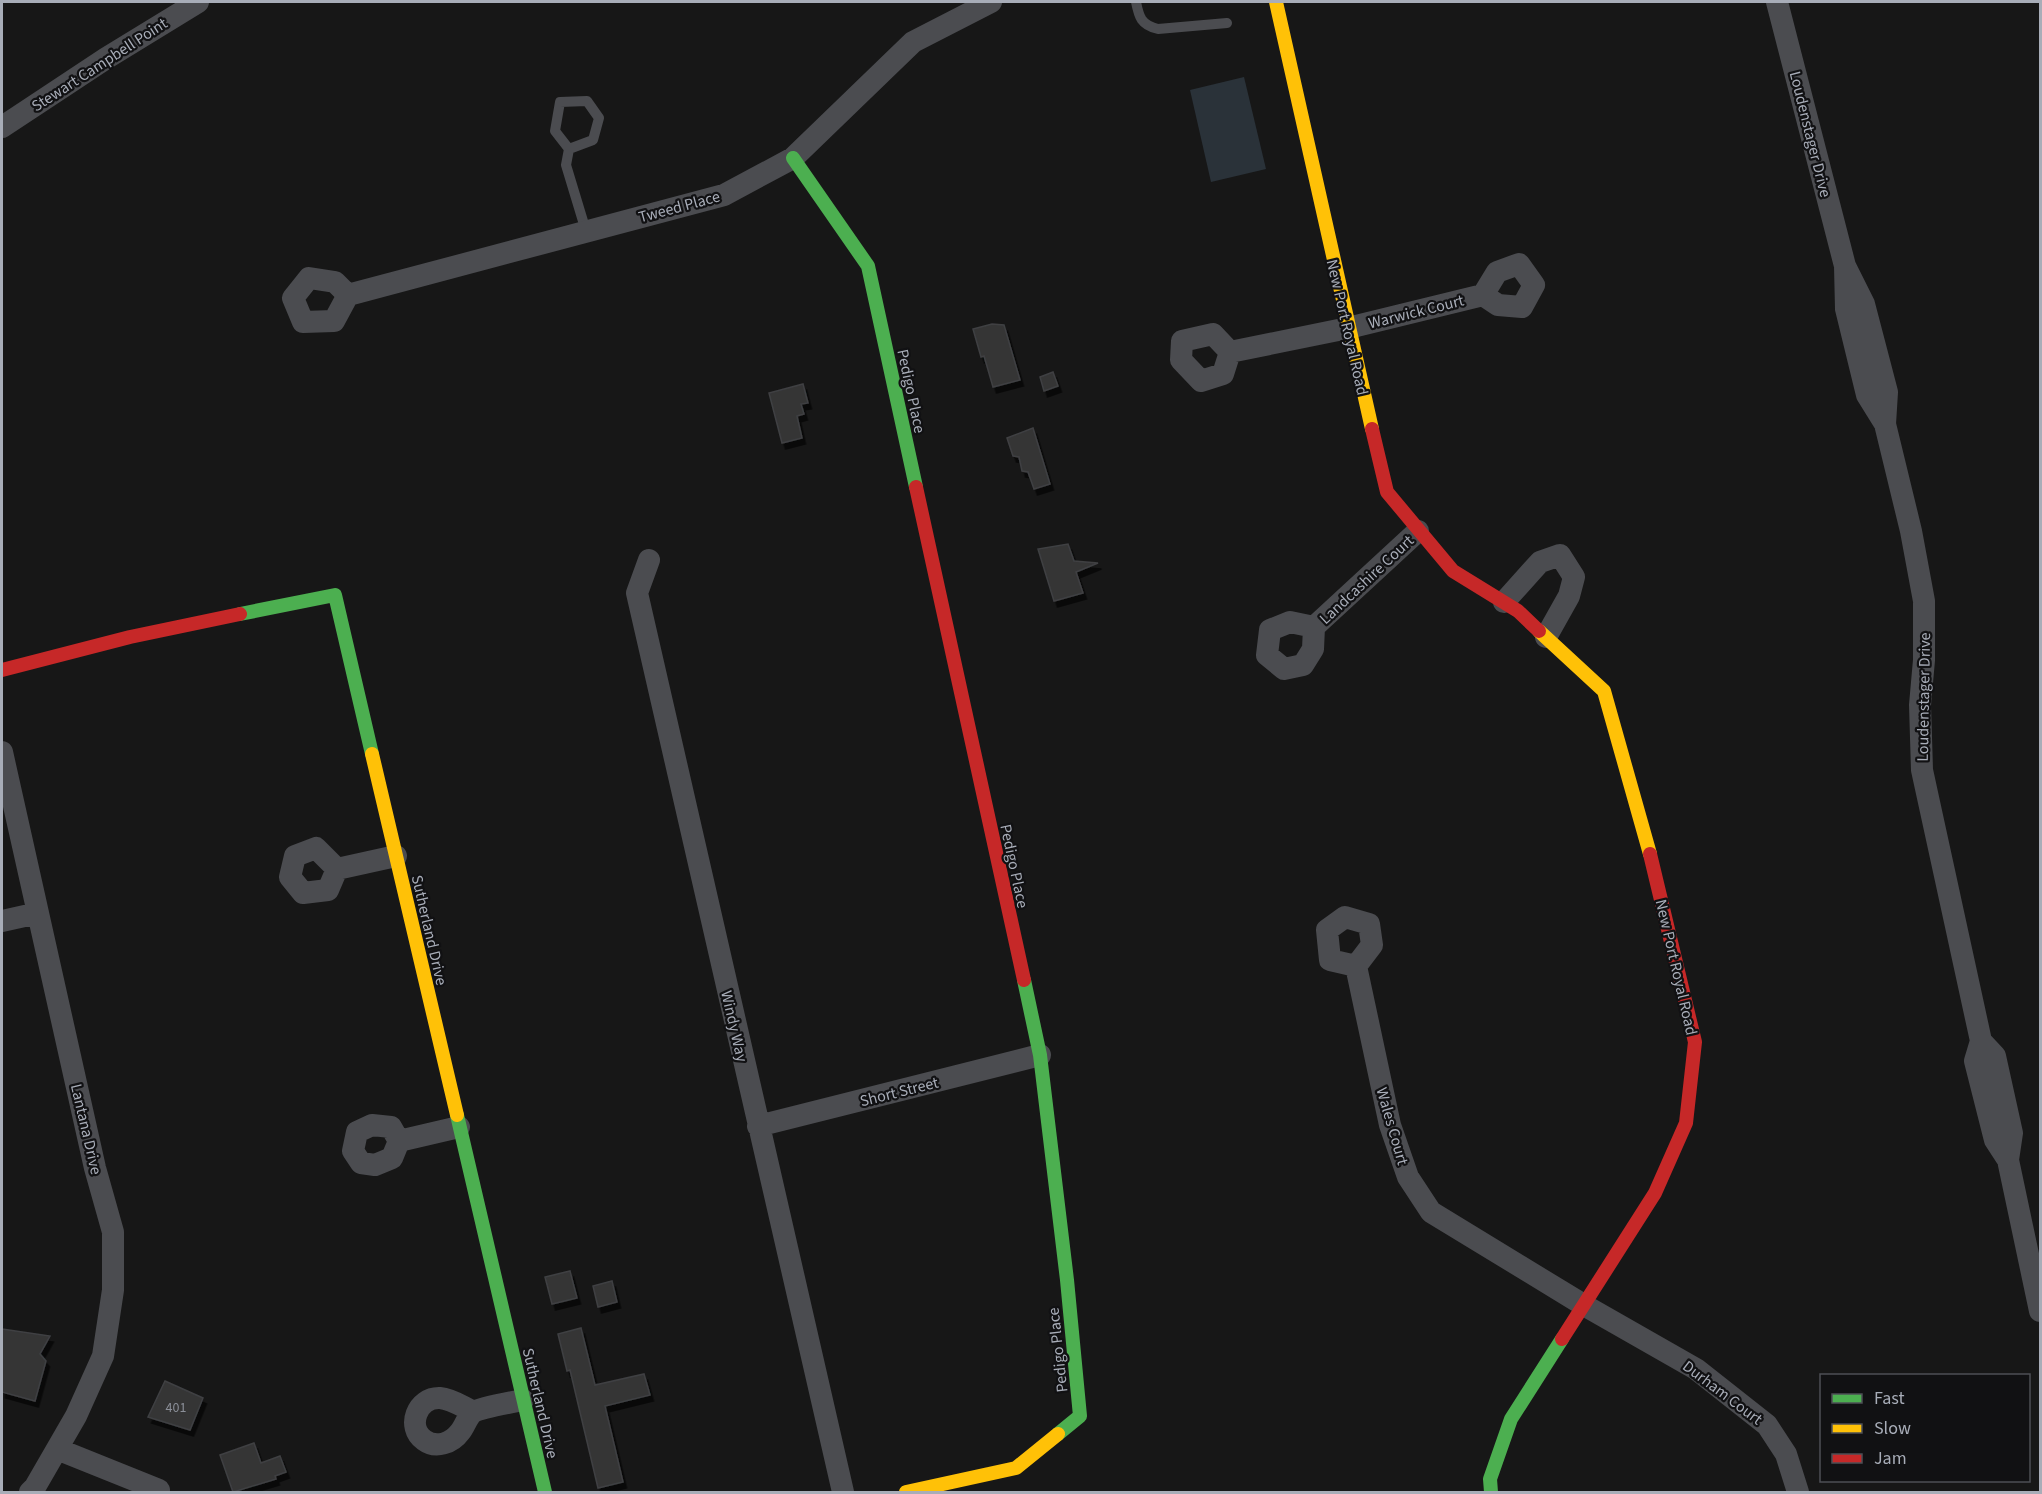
<svg xmlns="http://www.w3.org/2000/svg" width="2042" height="1494" font-family="'Source Sans 3',sans-serif">
<style>
.water{fill:#2a3239}
.building{fill:#353536;stroke:#3f4043;stroke-width:1.5;filter:url(#shadow)}
.lines{fill:none;stroke-linecap:round;stroke-linejoin:round}
.lane{stroke:#4b4c50;stroke-width:10}
.street{stroke:#4b4c50;stroke-width:22}
.fast{stroke:#4caf50;stroke-width:14}
.slow{stroke:#ffc107;stroke-width:14}
.jam{stroke:#c62828;stroke-width:14}
.labels{text-anchor:middle;stroke-width:4.5;stroke-linejoin:round;paint-order:stroke}
.number-label{font-size:14px;fill:#8b8f98}
.street-label{font-size:16px;fill:#a8adb8;stroke:#111113}
</style>
<defs>
<filter id="shadow"><feDropShadow dx="3.5" dy="6" stdDeviation="0" flood-color="#0009"/></filter>
</defs>
<rect width="100%" height="100%" fill="#171717"/>
<!-- water -->
<path class="water" d="M1244,77L1266,169L1211,182L1190,90Z"/>
<!-- building -->
<path class="building" d="M992,324L1004,325L1020,380L993,387L984,356L981,357L973,329Z
M1053,372L1058,386L1044,391L1040,377Z
M803,384L808,403L801,404L804,414L797,416L802,438L782,443L769,393Z
M1033,428L1050,484L1034,489L1028,472L1022,471L1019,457L1013,456L1007,438Z
M1068,544L1074,561L1098,563L1076,572L1083,593L1054,601L1038,549Z
M570,1271L577,1298L552,1304L545,1277Z
M612,1281L617,1302L598,1307L593,1286Z
M581,1328L595,1385L644,1374L650,1395L605,1406L623,1482L598,1488L570,1370L567,1371L558,1334Z
M2,1329L50,1336L40,1354L46,1361L35,1401L2,1392Z
M165,1381L203,1398L190,1430L148,1417Z
M254,1443L261,1463L280,1456L286,1472L275,1476L276,1479L233,1492L220,1455Z"/>
<g class="lines">
<!-- lane -->
<path class="lane" d="M1136,2C1139,17 1141,25 1158,29L1227,23
M569,149L555,131L560,102L587,101L599,118L593,140L569,149L566,165L586,231"/>
<!-- street -->
<path class="street" d="M1777,2L1845,266L1846,309L1867,395L1885,424
M2,127L105,59L198,2
M1845,266L1864,304L1887,392L1885,424L1911,531L1924,601V660L1920,705L1922,770L1981,1041L1975,1061L1995,1140L2008,1160
M348,295L335,282L309,278L293,298L303,322L334,321L348,295L724,195L793,158L913,42L991,2
M1230,352L1223,374L1201,381L1181,360L1182,341L1213,334L1230,352L1348,328L1483,295L1498,305L1522,307L1534,285L1519,264L1497,272L1483,295
M649,560L637,593L843,1492
M1504,602L1540,562L1560,555L1574,577L1569,596L1546,637
M1314,627L1313,649L1303,665L1284,669L1267,655L1270,630L1290,622L1314,627L1418,531
M2,752L95,1168L113,1232V1290L103,1356L76,1416L35,1487L30,1492
M337,869L328,890L303,893L290,877L295,856L316,848L337,869L396,856
M2,921L38,913
M1356,966L1372,945L1369,924L1345,917L1327,930L1330,960L1356,966L1390,1125L1408,1177L1431,1212L1582,1304L1696,1369L1767,1425L1786,1454L1798,1492
M1981,1041L1995,1056L2012,1133L2008,1160L2040,1311
M758,1126L1040,1055
M399,1141L391,1127L372,1125L357,1132L353,1151L361,1163L375,1165L392,1158L399,1141L459,1127
M474,1412C463,1407 452,1399 440,1398C417,1397 406,1427 424,1440C436,1449 452,1443 460,1432C465,1426 467,1417 473,1412C480,1408 513,1402 523,1400
M57,1449L159,1490"/>
<!-- fast -->
<path class="fast" d="M793,158L868,266L916,487
M240,614L335,595L372,754
M1024,980L1040,1055L1067,1280L1080,1416L1058,1434
M457,1115L545,1492
M1491,1492L1490,1479L1511,1419L1562,1339"/>
<!-- slow -->
<path class="slow" d="M1276,2L1372,429
M1539,631L1604,691L1650,854
M372,754L457,1115
M906,1492L1016,1468L1058,1434"/>
<!-- jam -->
<path class="jam" d="M1372,429L1387,492L1453,571L1518,611L1539,631
M916,487L1024,980
M2,670L130,637L240,614
M1562,1339L1655,1193L1686,1123L1695,1042L1650,854"/>
</g>
<g class="labels">
<!-- number labels -->
<g class="number-label">
<text x="176" y="1412">401</text>
</g>
<!-- street labels -->
<g class="street-label">
<text transform="translate(99 64) rotate(-33)" y="6">Stewart Campbell Point</text>
<text transform="translate(1811 134) rotate(76)" y="6">Loudenstager Drive</text>
<text transform="translate(679 206) rotate(-15)" y="6">Tweed Place</text>
<text transform="translate(1416 311) rotate(-14)" y="6">Warwick Court</text>
<text transform="translate(1348 327) rotate(77)" y="6">New Port Royal Road</text>
<text transform="translate(912 391) rotate(78)" y="6">Pedigo Place</text>
<text transform="translate(1366 579) rotate(-43)" y="6">Landcashire Court</text>
<text transform="translate(1923 697) rotate(-89)" y="6">Loudenstager Drive</text>
<text transform="translate(1015 866) rotate(78)" y="6">Pedigo Place</text>
<text transform="translate(430 930) rotate(77)" y="6">Sutherland Drive</text>
<text transform="translate(1677 967) rotate(77)" y="6">New Port Royal Road</text>
<text transform="translate(735 1026) rotate(77)" y="6">Windy Way</text>
<text transform="translate(899 1091) rotate(-14)" y="6">Short Street</text>
<text transform="translate(1393 1126) rotate(74)" y="6">Wales Court</text>
<text transform="translate(87 1129) rotate(77)" y="6">Lantana Drive</text>
<text transform="translate(1057 1350) rotate(-96)" y="6">Pedigo Place</text>
<text transform="translate(1723 1392) rotate(37)" y="6">Durham Court</text>
<text transform="translate(541 1403) rotate(77)" y="6">Sutherland Drive</text>
</g>
</g>
<!-- border -->
<rect width="2042" height="1494" fill="none" stroke="#a8adb8" stroke-width="6"/>
<!-- legend -->
<rect x="1820" y="1374" width="210" height="108" fill="#111113" stroke="#4d4f55" stroke-width="1.5"/>
<rect x="1832" y="1394" width="30" height="9" fill="#4caf50" stroke="#4d4f55" stroke-width="1.5"/>
<text x="1874" y="1404" font-size="18" fill="#a8adb8">Fast</text>
<rect x="1832" y="1424" width="30" height="9" fill="#ffc107" stroke="#4d4f55" stroke-width="1.5"/>
<text x="1874" y="1434" font-size="18" fill="#a8adb8">Slow</text>
<rect x="1832" y="1454" width="30" height="9" fill="#c62828" stroke="#4d4f55" stroke-width="1.5"/>
<text x="1874" y="1464" font-size="18" fill="#a8adb8">Jam</text>
</svg>
